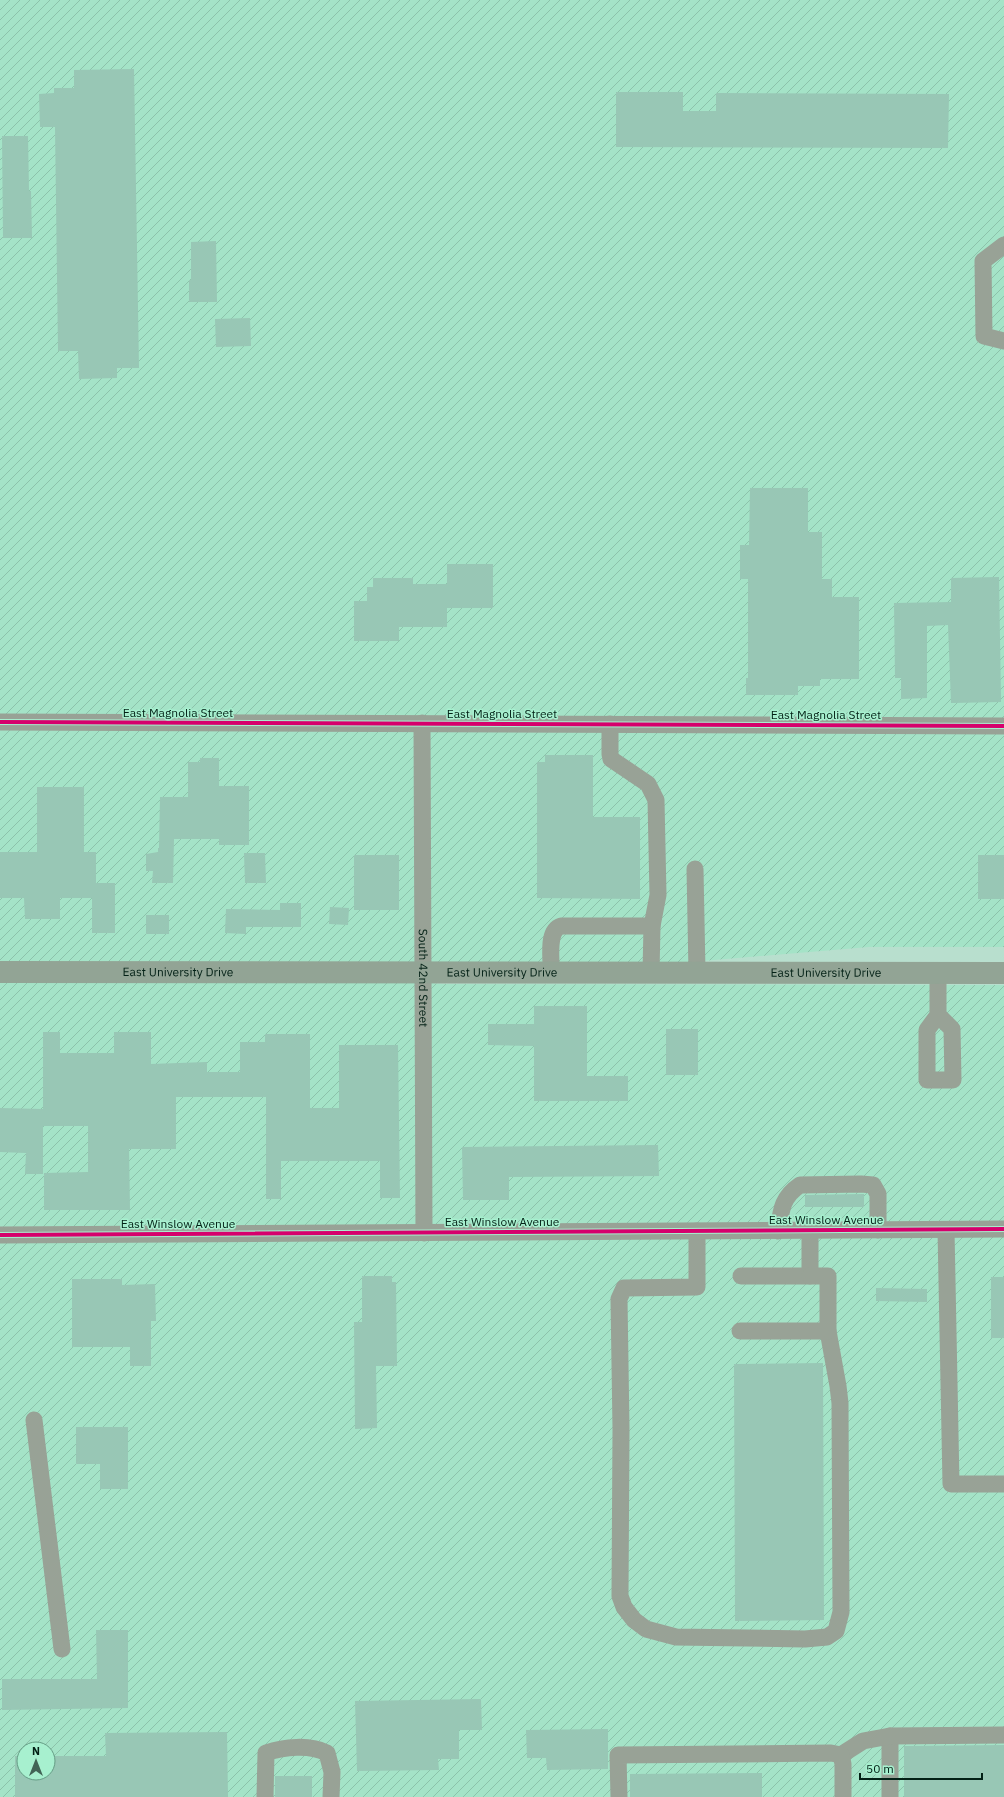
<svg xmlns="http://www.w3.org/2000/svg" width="1004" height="1797" font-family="'IBM Plex Sans',sans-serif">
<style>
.industrial{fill:url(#industrial-furrows);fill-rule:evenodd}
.building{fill:#98c7b5}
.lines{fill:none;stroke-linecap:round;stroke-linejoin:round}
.minor{stroke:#98a296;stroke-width:17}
.major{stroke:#92a495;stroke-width:22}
.cycleway-casing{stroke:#a7f0cf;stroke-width:6}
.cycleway{stroke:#d6006c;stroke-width:4}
.labels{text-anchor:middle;stroke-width:3;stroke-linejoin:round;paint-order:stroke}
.street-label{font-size:12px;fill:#032116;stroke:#a7f0cf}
</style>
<defs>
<pattern id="industrial-furrows" width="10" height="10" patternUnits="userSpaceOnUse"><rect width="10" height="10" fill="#a4e3c7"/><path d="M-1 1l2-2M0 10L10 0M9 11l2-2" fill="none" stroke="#8cc2aa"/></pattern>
</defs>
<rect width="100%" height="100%" fill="#b8dfce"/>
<!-- industrial -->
<path class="industrial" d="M0,0H1004V947H869L431,984L1004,985V1797H0ZM24,1749H48V1773H24Z"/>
<!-- building -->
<path class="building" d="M134,69L139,368H117V378L79,379L78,351H58L55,127H40L39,94L54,93V88H74V70Z
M616,92H683V111H716V93L949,94L948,148L616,147Z
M2,136H28L29,191H31L32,238H3Z
M216,241L217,302H189V280H191V242Z
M250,318L251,346L216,347L215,319Z
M750,488H808V532H822V579H832V597H859V679H820V686H798V695H746V678H748V579H740V545H749Z
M447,564H493V608H447V627H399V641H354V601H367V587H373V578H413V584H447Z
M999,577L1001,702L951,703L948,625L927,626V698L901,699V678H895L894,603L951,602V578Z
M545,755H593V817H640V899L537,898V762H545Z
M200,758H219V786H249V845H219V839H174L173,883H152L153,871H146V854L158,852V848H159L160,797H188V762H200Z
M37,787H84V852H96V883H115V933H92V898H60V919H25L24,898H0V852H37Z
M244,853H265L266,883H245Z
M354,855H399V910H354Z
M978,855H1004V899H978Z
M280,903H301V927H246V934L225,933L226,909L280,910Z
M330,907L349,908L348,925L329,924Z
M146,915H169V934H146Z
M534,1006H587V1076H628V1101H534V1046L488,1045V1024H534Z
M666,1029H698V1075H666Z
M43,1032H60V1053H114V1032H151V1064L207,1062V1072H240V1042H265V1034H310V1108H339V1045H398L400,1198H380V1161H281V1199H266V1097H176V1149H129L130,1210H44V1173L88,1172V1126H43V1174H25L26,1153L0,1152V1108L43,1109Z
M658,1145L659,1176L509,1177V1200H463L462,1147Z
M864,1194V1207H805V1195Z
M362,1276H392V1282H396L397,1366H376L377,1428L355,1429L354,1322H362Z
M991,1277H1004V1338H991Z
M72,1279H122V1285L155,1284L156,1321H151V1366H130V1347H72Z
M876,1288L927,1289V1302L876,1301Z
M823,1363L824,1620L735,1621L734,1364Z
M76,1427H128V1489H100V1464H76Z
M96,1630H128V1708L2,1710V1679H97Z
M481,1699L482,1730H459V1759H438L439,1770L357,1771L355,1701Z
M608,1729V1769L547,1770L546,1758H527L526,1730Z
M227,1732L228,1797H15V1756H24V1773H48V1756H106L105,1733Z
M1004,1745V1797H904V1746Z
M762,1773V1797H630V1774Z
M275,1776H312V1797H275Z"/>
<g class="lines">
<!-- minor -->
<g class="minor">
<path d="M1004,245L983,261L984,336L1004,341"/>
<path d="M0,722L1004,726"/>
<path id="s1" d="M422,723L424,1233"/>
<path d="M610,724V754L611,759L648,784L656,800L658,895L652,926"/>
<path d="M695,869L697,972"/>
<path d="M551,972C552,959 546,931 561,926H652L651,972"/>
<path d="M938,973V1015L927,1030V1080H953L952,1029L938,1015"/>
<path d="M946,1230L951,1484H1004"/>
<path d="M697,1231V1287L624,1288L619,1299L621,1429L620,1596L624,1607L634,1620L646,1629L676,1637L805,1639L827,1637L836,1631L841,1612L840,1403L838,1386L828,1331"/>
<path d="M778,1231C781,1210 782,1197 800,1185L861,1184L873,1185L878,1194V1230"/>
<path d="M0,1235L1004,1229"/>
<path d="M741,1276H810V1230"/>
<path d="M740,1331H828V1276H810"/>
<path d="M34,1420L62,1649"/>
<path d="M890,1736V1797"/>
<path d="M841,1755L863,1741L890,1736L1004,1735"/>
<path d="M265,1797L266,1753C284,1747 309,1744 327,1753L332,1772L331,1797"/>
<path d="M619,1797L618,1755L831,1753L841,1755L843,1764V1797"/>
</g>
<!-- major -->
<path class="major" id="s2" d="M0,972L1004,973"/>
<defs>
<path id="cycleway" d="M0,722L1004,726
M0,1235L1004,1229"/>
</defs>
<!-- cycleway casing -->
<use href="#cycleway" class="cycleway-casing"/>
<!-- cycleway -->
<use href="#cycleway" class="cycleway"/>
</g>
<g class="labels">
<!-- street labels -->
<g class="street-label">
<text x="178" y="717">East Magnolia Street</text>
<text x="502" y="718">East Magnolia Street</text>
<text x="826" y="719">East Magnolia Street</text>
<text dy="4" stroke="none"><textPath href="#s2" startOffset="178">East University Drive</textPath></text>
<text dy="4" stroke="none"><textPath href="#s2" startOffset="502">East University Drive</textPath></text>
<text dy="4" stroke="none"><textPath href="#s2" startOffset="826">East University Drive</textPath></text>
<text dy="4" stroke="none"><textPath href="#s1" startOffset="255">South 42nd Street</textPath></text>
<text x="826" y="1224">East Winslow Avenue</text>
<text x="502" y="1226">East Winslow Avenue</text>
<text x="178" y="1228">East Winslow Avenue</text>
</g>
</g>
<!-- north arrow -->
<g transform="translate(36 1761)"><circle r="19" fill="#a7f0cf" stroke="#659d85"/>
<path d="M0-3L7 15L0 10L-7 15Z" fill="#426456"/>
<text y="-6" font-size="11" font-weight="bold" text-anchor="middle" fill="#032116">N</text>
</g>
<!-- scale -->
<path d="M860 1773v6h122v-6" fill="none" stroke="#032116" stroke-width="2"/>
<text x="866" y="1773" font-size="12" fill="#032116" stroke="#a7f0cf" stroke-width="3" paint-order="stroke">50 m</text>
</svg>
